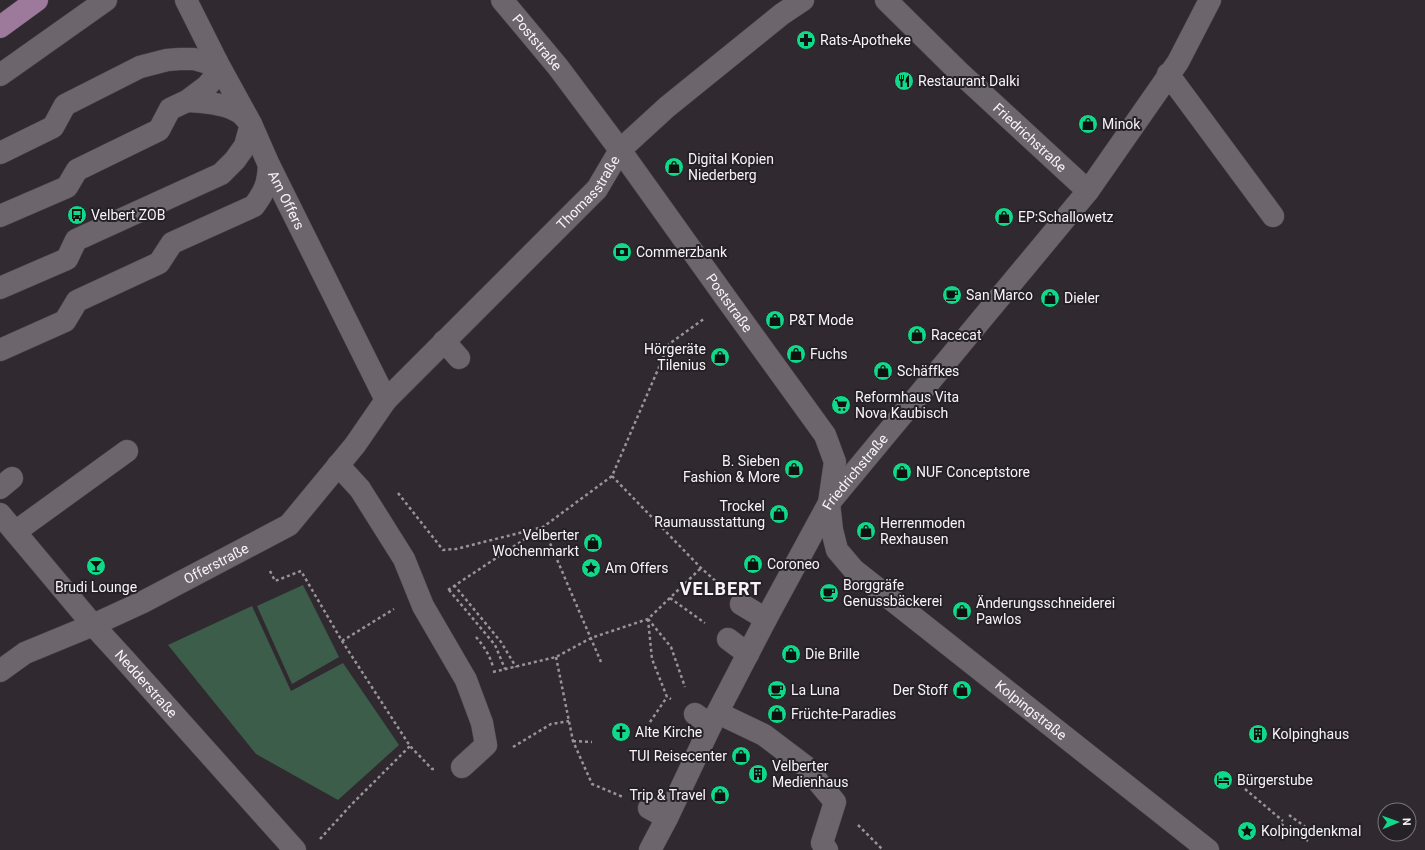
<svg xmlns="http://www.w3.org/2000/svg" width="1425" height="850" font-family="Roboto,sans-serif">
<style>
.green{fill:#3b5d49}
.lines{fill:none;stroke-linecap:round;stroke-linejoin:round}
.minor-casing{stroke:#4e494e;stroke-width:23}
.major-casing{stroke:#4e494e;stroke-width:23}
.path{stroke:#999499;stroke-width:2.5;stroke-dasharray:3 3;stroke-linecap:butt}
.minor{stroke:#6c666c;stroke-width:22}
.major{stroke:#9d7a9c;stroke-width:22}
.labels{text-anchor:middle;stroke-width:4;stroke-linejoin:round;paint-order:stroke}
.poi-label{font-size:14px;fill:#f7f3f7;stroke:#262126;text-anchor:start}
.street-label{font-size:14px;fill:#f7f3f7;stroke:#262126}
.district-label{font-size:18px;font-weight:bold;letter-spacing:1px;fill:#f7f3f7;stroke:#262126}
</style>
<rect width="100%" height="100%" fill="#302a30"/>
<!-- green -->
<path class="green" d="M303,585L339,657L292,684L257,606Z
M252,606L291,691L343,663L399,745L338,800L256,754L168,645Z"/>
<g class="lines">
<defs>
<g id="minor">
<path id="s1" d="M186,0L217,62L251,124L269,165L386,400"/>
<path id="s2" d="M502,0L558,67L620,150L728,301L825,435L835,462L829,503L832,530L837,550L854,570L1208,850"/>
<path id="s3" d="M886,0L959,72L1088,191"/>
<path d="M1168,74L1273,216"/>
<path d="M0,75L106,0"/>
<path d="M187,101C203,102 222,103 237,111C242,113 245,118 249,122"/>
<path d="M0,153L53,127L65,105L140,67L167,60L180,59H194L208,63L217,62"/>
<path d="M0,216L67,187L77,170L159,130L170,109L187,101L207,86L213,79L217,62"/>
<path d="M0,288L67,259L76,240L221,174L235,160L245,146L251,124"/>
<path d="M444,341L459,358"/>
<path d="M0,350L65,321L77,301L159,263L172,243L254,206C265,191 268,184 269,165"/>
<path d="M338,465L360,489L404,559L423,606L466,680L482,723L486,745L462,767"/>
<path d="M0,488L12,478"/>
<path id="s4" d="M0,514L93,625L126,661L295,850"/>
<path d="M15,532L127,451"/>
<path d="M741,604L766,619"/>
<path d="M728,639L748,654"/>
<path id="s5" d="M0,671L25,653L93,625L143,602L289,525L355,445L386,400L597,189L620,150L667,107L782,14L803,0"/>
<path d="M718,713L764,735L805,766L835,802L822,843L827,850"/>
<path d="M695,714L711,725"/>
<path d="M649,808L667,818"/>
<path id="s6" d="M650,850L667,818L711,725L766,619L829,503L1088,191L1178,62L1210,0"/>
</g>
<path id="major" d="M0,27L37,0"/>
</defs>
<!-- minor casing -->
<use href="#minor" class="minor-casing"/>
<!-- major casing -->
<use href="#major" class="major-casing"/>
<!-- path -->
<path class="path" d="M612,476L701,568L720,585
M398,493L443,550L456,549L543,527L612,476L669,344L705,318
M270,571L275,581L301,571L342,641L410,746L432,769H434
M454,585L501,642L516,667
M448,590L543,527L601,662
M449,590L495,645L505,669
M670,598L705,623
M648,619L652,659L667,697L671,699
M648,619L671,647L685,687
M476,637C484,646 490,656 493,667
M342,641L394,609
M556,657L573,741L592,784L623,797
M493,672L556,657L591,638L648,619L701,568
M650,722L667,697
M573,741L592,742
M513,747L551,724L569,721
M1245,789L1283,821
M1289,815L1315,834
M1281,824L1308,841
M858,825L883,850
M320,839L351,805L410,746"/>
<!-- minor -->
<use href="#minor" class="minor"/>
<!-- major -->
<use href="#major" class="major"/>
</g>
<!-- icons -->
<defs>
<symbol id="pharmacy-disc" viewBox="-11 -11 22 22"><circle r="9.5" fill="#10d98a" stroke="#262126"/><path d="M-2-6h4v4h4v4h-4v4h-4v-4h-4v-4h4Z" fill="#111"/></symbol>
<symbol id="restaurant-disc" viewBox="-11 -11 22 22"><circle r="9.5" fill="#10d98a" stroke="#262126"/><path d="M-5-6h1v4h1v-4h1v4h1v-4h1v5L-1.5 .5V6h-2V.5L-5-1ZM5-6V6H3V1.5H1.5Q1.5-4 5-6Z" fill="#111"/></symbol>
<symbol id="shop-disc" viewBox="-11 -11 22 22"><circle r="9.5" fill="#10d98a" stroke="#262126"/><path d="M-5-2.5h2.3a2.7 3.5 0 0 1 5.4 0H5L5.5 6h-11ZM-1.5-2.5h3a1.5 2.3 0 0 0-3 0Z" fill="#111"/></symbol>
<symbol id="bus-disc" viewBox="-11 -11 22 22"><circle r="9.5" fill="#10d98a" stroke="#262126"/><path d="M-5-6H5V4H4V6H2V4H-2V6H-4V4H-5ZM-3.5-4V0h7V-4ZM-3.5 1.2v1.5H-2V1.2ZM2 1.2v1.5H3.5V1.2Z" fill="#111"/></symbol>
<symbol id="bank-disc" viewBox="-11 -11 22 22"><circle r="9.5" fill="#10d98a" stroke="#262126"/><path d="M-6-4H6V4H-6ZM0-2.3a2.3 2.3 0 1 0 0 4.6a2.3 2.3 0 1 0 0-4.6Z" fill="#111"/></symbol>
<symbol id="cafe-disc" viewBox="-11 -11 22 22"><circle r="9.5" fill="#10d98a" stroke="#262126"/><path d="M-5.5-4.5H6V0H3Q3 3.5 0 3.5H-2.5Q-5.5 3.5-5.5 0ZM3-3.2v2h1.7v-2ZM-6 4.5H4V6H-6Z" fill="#111"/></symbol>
<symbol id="supermarket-disc" viewBox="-11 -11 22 22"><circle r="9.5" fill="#10d98a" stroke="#262126"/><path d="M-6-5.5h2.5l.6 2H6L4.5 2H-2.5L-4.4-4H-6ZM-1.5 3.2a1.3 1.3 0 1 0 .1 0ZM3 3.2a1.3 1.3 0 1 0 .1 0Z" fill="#111"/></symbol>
<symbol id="bar-disc" viewBox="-11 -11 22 22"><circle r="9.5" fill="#10d98a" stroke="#262126"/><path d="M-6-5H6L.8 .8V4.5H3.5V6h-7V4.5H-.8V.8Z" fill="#111"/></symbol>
<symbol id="sight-disc" viewBox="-11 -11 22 22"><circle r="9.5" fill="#10d98a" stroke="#262126"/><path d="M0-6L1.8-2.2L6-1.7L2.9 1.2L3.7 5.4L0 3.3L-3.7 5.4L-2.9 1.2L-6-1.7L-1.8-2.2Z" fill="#111"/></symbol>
<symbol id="church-disc" viewBox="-11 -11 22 22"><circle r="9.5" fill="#10d98a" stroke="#262126"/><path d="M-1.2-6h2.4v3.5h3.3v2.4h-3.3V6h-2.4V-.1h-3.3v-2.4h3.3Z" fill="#111"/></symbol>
<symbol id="building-disc" viewBox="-11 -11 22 22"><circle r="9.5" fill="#10d98a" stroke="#262126"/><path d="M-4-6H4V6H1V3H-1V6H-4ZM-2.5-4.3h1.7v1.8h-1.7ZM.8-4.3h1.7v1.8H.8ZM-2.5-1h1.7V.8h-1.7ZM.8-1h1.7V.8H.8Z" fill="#111"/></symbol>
<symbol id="hotel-disc" viewBox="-11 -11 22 22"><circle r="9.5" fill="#10d98a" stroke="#262126"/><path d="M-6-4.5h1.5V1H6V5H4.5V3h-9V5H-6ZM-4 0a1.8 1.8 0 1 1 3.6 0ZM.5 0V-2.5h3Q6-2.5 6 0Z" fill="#111"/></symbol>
</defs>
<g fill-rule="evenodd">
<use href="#pharmacy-disc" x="795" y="29" width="22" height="22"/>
<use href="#restaurant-disc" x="893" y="70" width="22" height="22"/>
<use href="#shop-disc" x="1077" y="113" width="22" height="22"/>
<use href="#shop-disc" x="663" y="156" width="22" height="22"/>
<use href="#bus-disc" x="66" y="204" width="22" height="22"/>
<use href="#shop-disc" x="993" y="206" width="22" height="22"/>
<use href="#bank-disc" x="611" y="241" width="22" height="22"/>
<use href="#cafe-disc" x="941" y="284" width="22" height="22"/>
<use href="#shop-disc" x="1039" y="287" width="22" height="22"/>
<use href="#shop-disc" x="764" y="309" width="22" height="22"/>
<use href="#shop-disc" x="906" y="324" width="22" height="22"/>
<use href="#shop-disc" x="785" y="343" width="22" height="22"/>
<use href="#shop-disc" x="709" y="346" width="22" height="22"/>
<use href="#shop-disc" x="872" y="360" width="22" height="22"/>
<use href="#supermarket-disc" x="830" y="394" width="22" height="22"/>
<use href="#shop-disc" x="783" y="458" width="22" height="22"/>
<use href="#shop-disc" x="891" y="461" width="22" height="22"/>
<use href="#shop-disc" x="768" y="503" width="22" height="22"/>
<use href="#shop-disc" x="855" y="520" width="22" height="22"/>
<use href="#shop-disc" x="582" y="532" width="22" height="22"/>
<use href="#shop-disc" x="742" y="553" width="22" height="22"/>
<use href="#bar-disc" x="85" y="555" width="22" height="22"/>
<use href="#sight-disc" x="580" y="557" width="22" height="22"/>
<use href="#cafe-disc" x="818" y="582" width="22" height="22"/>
<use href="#shop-disc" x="951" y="600" width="22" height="22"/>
<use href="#shop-disc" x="780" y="643" width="22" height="22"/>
<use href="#cafe-disc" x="766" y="679" width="22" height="22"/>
<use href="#shop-disc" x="951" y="679" width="22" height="22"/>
<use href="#shop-disc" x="766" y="703" width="22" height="22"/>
<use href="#church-disc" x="610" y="721" width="22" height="22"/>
<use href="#building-disc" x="1247" y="723" width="22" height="22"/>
<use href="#shop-disc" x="730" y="745" width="22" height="22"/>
<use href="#building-disc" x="747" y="763" width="22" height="22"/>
<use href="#hotel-disc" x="1212" y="769" width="22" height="22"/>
<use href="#shop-disc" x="709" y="784" width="22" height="22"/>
<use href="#sight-disc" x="1236" y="820" width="22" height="22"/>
</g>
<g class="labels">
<!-- poi labels -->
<g class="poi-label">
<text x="820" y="45">Rats-Apotheke</text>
<text x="918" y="86">Restaurant Dalki</text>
<text x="1102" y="129">Minok</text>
<text x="688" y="164">Digital Kopien<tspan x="688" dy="16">Niederberg</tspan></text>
<text x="91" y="220">Velbert ZOB</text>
<text x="1018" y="222">EP:Schallowetz</text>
<text x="636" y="257">Commerzbank</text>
<text x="966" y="300">San Marco</text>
<text x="1064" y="303">Dieler</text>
<text x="789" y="325">P&amp;T Mode</text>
<text x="931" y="340">Racecat</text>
<text x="706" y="354" text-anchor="end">Hörgeräte<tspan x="706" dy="16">Tilenius</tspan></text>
<text x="810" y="359">Fuchs</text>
<text x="897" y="376">Schäffkes</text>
<text x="855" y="402">Reformhaus Vita<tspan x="855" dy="16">Nova Kaubisch</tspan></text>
<text x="780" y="466" text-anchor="end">B. Sieben<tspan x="780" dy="16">Fashion &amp; More</tspan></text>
<text x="916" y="477">NUF Conceptstore</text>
<text x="765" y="511" text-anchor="end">Trockel<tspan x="765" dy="16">Raumausstattung</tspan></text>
<text x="880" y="528">Herrenmoden<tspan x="880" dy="16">Rexhausen</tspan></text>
<text x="579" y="540" text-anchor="end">Velberter<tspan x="579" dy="16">Wochenmarkt</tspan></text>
<text x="767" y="569">Coroneo</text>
<text x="605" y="573">Am Offers</text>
<text x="843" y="590">Borggräfe<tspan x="843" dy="16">Genussbäckerei</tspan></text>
<text x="96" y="592" text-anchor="middle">Brudi Lounge</text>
<text x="976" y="608">Änderungsschneiderei<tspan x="976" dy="16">Pawlos</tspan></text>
<text x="805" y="659">Die Brille</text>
<text x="791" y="695">La Luna</text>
<text x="948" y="695" text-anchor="end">Der Stoff</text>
<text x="791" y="719">Früchte-Paradies</text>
<text x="635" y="737">Alte Kirche</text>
<text x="1272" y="739">Kolpinghaus</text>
<text x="727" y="761" text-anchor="end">TUI Reisecenter</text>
<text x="772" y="771">Velberter<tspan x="772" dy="16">Medienhaus</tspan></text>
<text x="1237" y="785">Bürgerstube</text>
<text x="706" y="800" text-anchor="end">Trip &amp; Travel</text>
<text x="1261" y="836">Kolpingdenkmal</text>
</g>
<!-- street labels -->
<g class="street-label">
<text dy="5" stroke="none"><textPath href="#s2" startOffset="55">Poststraße</textPath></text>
<text dy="5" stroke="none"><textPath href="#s3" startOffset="199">Friedrichstraße</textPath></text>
<text dy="5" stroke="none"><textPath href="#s5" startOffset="773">Thomasstraße</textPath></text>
<text dy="5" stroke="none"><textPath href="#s1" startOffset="224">Am Offers</textPath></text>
<text dy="5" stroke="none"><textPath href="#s2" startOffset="379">Poststraße</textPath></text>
<text dy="5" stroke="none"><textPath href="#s6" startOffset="431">Friedrichstraße</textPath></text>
<text dy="5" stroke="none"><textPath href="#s5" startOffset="242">Offerstraße</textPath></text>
<text dy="5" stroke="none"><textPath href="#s4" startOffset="224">Nedderstraße</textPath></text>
<text dy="5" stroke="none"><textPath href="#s2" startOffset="912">Kolpingstraße</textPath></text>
</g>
<!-- district labels -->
<g class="district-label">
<text x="721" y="595">VELBERT</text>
</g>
</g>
<!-- north arrow -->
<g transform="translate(1397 822) rotate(88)"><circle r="19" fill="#262126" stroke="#7a757a"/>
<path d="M0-3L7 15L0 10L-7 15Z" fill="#10d98a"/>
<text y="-6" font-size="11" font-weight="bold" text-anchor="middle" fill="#f7f3f7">N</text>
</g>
</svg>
